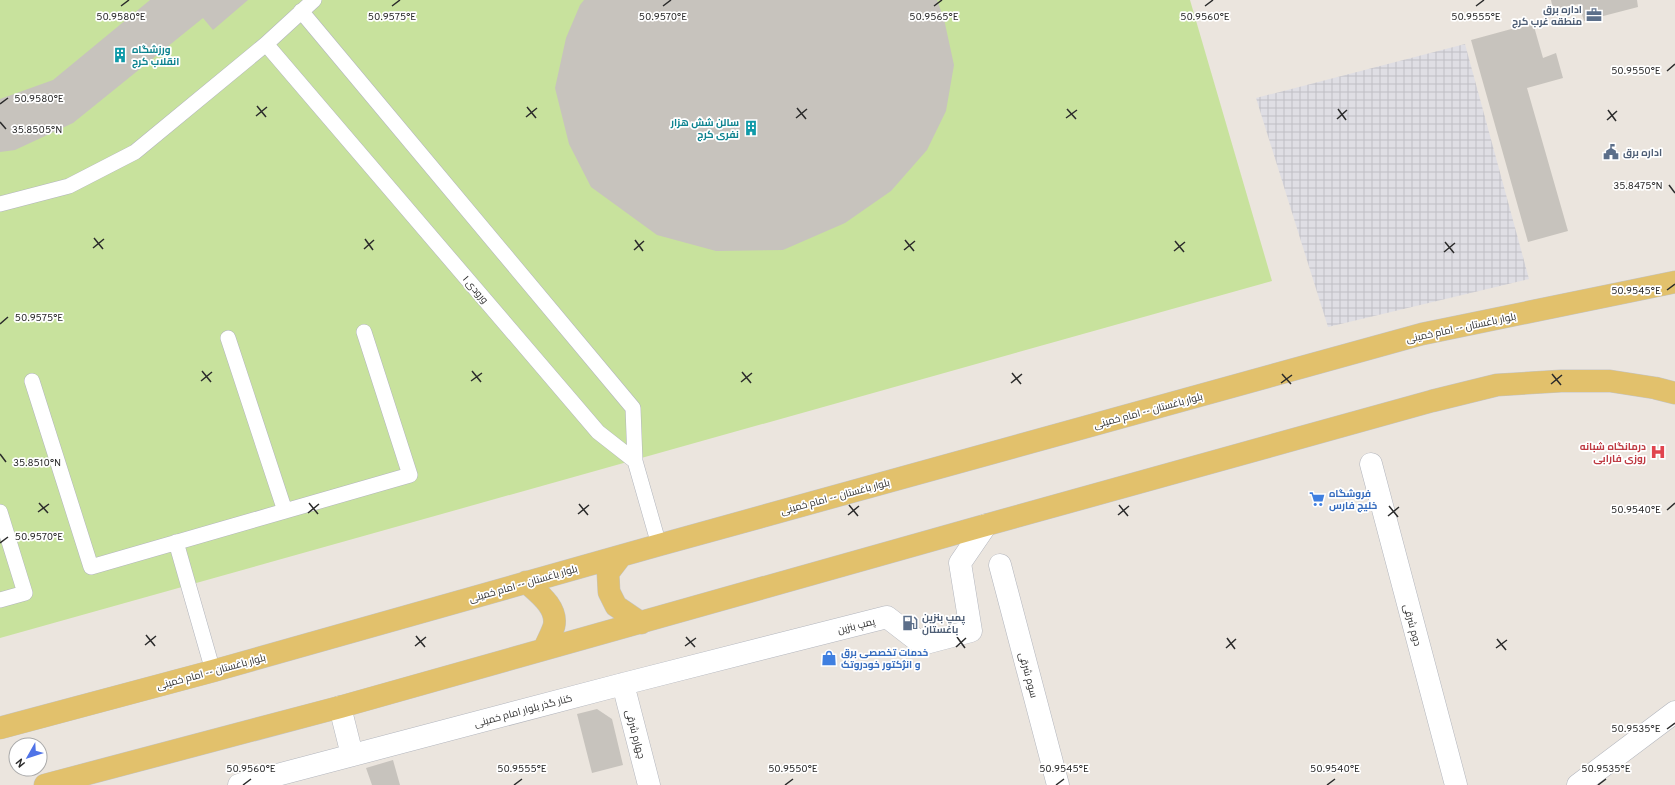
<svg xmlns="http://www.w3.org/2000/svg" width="1675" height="785" font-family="Overpass,Cairo,sans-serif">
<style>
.industrial{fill:url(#industrial-grid)}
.pitch{fill:#c8e29d}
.building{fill:#c7c3bd}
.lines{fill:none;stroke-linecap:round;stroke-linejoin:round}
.service-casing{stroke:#b2b5bd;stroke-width:16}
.minor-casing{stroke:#b2b5bd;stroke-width:23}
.tertiary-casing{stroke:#b2b5bd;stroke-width:23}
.primary-casing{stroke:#c4c4c4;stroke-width:23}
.service{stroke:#fff;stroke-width:15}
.minor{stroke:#fff;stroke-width:22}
.tertiary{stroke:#fff;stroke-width:22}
.primary{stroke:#e2c16c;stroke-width:22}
.ticks{fill:none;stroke:#2b2b2b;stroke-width:1.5}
.labels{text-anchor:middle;stroke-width:3.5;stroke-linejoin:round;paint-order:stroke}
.service-label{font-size:10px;font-weight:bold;fill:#4e5e75;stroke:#fff;text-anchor:start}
.culture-label{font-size:10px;font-weight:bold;fill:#0d838f;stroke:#fff;text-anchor:start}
.street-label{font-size:10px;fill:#2b2b2b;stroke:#fff}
.health-label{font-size:10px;font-weight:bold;fill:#be3a42;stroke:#fff;text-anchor:end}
.shop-label{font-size:10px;font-weight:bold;fill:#366cbe;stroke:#fff;text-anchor:start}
.ticks-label{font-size:10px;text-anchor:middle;fill:#2b2b2b;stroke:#fff;stroke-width:3.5;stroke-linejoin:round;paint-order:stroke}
</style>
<defs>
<pattern id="industrial-grid" width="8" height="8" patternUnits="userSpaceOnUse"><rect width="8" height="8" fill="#dfdee4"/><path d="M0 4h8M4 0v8" fill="none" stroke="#c0bfc4"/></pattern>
</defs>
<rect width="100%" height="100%" fill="#ebe5de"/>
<!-- industrial -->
<path class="industrial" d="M1465,44L1529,279L1328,327L1256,98Z"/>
<!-- pitch -->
<path class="pitch" d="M0,0H1190L1272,281L0,638Z"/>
<!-- building -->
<path class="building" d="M150,0H248L213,30L203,18L73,123L15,150L0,152V99L53,80Z
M584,0H937L944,19L954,65L946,111L927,150L891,191L845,223L783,250L716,251L657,235L591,187L569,144L555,88L566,38L580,5Z
M1551,0H1637L1638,7L1584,21L1579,4L1553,9Z
M1533,23L1543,58L1556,53L1563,78L1527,88L1568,231L1528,242L1471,40Z
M597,709L612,719L623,765L592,773L577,714Z
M393,760L400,785H372L366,768Z"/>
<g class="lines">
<defs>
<path id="service" d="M301,11L633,408L635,461L659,545
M266,44L598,432L635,461
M0,204L69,186L135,152L266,44L314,0
M32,381L91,567L285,511L228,338
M285,511L410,475L364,332
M0,512L25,593L0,600
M176,542L213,671"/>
<path id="minor" d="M1371,464L1456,785
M1000,565L1058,785
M623,684L649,785
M340,707L352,755
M239,785L623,684L887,617L922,644L971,631L960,563L986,525"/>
<path id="tertiary" d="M1578,785L1675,712"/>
<path id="primary" d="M621,556L608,573L609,592L616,606L641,623
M526,582C538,593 558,607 554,626C552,633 547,642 544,649
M0,728L213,671L659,545L1422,334L1675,282
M45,785L340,707L986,525L1432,401L1497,385L1561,381H1610L1655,388L1675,393"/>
</defs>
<!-- service casing -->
<use href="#service" class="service-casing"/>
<!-- minor casing -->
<use href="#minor" class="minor-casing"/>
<!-- tertiary casing -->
<use href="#tertiary" class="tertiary-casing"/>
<!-- primary casing -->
<use href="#primary" class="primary-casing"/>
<!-- service -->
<use href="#service" class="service"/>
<!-- minor -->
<use href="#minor" class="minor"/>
<!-- tertiary -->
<use href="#tertiary" class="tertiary"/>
<!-- primary -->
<use href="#primary" class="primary"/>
</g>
<!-- ticks -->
<path class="ticks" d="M121,6L129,0M392,6L400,0M663,6L671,0M934,6L942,0M1205,6L1213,0M1476,6L1484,0M1667,71L1675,64M0,104L8,98M257,106L266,117M527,107L536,118M797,108L806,119M1067,109L1076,119M1338,109L1346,120M1608,110L1616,121M256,116L267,107M526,117L537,108M796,118L807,109M1066,118L1077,110M1337,119L1347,110M1607,120L1617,111M0,122L6,129M1669,185L1675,193M94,238L103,249M365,239L373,250M635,240L643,251M905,240L914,251M1175,241L1184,252M1445,242L1454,253M93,248L104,239M364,249L374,240M634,250L644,241M904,250L915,241M1174,251L1185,242M1444,252L1455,243M1667,290L1675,284M0,324L8,317M202,371L211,382M472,371L481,382M742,372L751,383M1012,373L1021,384M1282,374L1291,384M1552,374L1561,385M201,381L212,372M471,381L482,373M741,382L752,373M1011,383L1022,374M1281,383L1292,375M1551,384L1562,375M0,454L6,462M39,503L48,513M309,503L318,514M579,504L588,515M849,505L858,516M1119,505L1128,516M1389,506L1398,517M1667,510L1675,503M38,512L49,504M308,513L319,504M578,514L589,505M848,515L859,506M1118,515L1129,506M1388,516L1399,507M0,543L8,537M146,635L155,646M416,636L425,647M686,637L695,647M957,637L965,648M1227,638L1235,649M1497,639L1506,650M145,645L156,636M415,646L426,637M685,646L696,638M956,647L966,638M1226,648L1236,639M1496,648L1507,640M1667,729L1675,723M243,785L251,779M514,785L522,779M785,785L793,779M1056,785L1064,779M1327,785L1335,779M1598,785L1606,779"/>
<!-- icons -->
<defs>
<symbol id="office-bare" viewBox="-9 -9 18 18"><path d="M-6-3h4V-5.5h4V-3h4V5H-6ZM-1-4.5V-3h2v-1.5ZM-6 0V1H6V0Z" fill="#5c6f8a" stroke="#fff" stroke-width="2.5" paint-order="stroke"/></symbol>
<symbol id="building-bare" viewBox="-9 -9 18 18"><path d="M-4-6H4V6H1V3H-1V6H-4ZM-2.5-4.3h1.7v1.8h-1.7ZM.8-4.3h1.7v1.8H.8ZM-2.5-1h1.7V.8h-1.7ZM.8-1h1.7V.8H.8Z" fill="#0f9aa8" stroke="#fff" stroke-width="2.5" paint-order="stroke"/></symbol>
<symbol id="civic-bare" viewBox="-9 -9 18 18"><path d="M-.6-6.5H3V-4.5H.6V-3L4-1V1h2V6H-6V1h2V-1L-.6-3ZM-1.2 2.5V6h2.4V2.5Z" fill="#5c6f8a" stroke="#fff" stroke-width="2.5" paint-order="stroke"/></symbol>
<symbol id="hospital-bare" viewBox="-9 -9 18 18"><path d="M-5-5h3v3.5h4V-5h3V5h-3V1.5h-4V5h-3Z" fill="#e0444e" stroke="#fff" stroke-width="2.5" paint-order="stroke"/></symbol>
<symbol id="supermarket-bare" viewBox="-9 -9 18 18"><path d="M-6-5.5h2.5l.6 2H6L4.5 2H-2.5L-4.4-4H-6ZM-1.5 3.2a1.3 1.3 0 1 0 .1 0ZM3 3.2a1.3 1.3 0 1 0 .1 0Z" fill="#3f7fe0" stroke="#fff" stroke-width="2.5" paint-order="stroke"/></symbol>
<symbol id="fuel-bare" viewBox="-9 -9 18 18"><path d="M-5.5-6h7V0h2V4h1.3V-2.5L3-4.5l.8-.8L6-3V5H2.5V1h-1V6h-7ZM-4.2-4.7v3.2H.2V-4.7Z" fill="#5c6f8a" stroke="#fff" stroke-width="2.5" paint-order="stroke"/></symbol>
<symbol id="shop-bare" viewBox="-9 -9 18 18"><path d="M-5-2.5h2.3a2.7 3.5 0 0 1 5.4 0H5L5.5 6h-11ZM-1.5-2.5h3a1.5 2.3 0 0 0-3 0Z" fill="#3f7fe0" stroke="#fff" stroke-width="2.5" paint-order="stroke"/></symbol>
</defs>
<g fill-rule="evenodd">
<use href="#office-bare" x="1583" y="4" width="22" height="22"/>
<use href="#building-bare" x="109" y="44" width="22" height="22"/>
<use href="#building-bare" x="740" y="117" width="22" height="22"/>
<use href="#civic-bare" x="1600" y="141" width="22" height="22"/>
<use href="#hospital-bare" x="1647" y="441" width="22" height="22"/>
<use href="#supermarket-bare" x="1306" y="488" width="22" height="22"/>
<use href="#fuel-bare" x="899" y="612" width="22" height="22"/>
<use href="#shop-bare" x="818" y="647" width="22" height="22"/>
</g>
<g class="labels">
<!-- service labels -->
<g class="service-label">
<text x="1582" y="13" text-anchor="end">اداره برق<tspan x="1582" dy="12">منطقه غرب کرج</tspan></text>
<text x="1623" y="156">اداره برق</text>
<text x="922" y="621">پمپ بنزین<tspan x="922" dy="12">باغستان</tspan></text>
</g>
<!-- culture labels -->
<g class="culture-label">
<text x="132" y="53">ورزشگاه<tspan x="132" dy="12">انقلاب کرج</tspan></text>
<text x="739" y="126" text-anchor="end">سالن شش هزار<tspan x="739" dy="12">نفری کرج</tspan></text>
</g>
<!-- street labels -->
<g class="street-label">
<text transform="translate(476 289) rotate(49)" y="4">ورودی ۱</text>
<text transform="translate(1461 327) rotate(-12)" y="4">بلوار باغستان -- امام خمینی</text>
<text transform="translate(1148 410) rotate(-15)" y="4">بلوار باغستان -- امام خمینی</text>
<text transform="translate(835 496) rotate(-15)" y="4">بلوار باغستان -- امام خمینی</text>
<text transform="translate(523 583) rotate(-16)" y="4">بلوار باغستان -- امام خمینی</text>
<text transform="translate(856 625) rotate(-14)" y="4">پمپ بنزین</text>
<text transform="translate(1413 625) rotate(75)" y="4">دوم شرقی</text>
<text transform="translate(211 671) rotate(-15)" y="4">بلوار باغستان -- امام خمینی</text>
<text transform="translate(1029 675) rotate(75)" y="4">سوم شرقی</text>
<text transform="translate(523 710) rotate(-15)" y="4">کنار گذر بلوار امام خمینی</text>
<text transform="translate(636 734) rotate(75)" y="4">چهارم شرقی</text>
</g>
<!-- health labels -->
<g class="health-label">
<text x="1646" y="450">درمانگاه شبانه<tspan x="1646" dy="12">روزی فارابی</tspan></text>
</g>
<!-- shop labels -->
<g class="shop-label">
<text x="1329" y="497">فروشگاه<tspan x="1329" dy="12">خلیج فارس</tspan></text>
<text x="841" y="656">خدمات تخصصی برق<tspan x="841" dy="12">و انژکتور خودروتک</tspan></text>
</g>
</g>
<g class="ticks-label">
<text x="121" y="20">50.9580°E</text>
<text x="392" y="20">50.9575°E</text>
<text x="663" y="20">50.9570°E</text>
<text x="934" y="20">50.9565°E</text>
<text x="1205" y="20">50.9560°E</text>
<text x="1476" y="20">50.9555°E</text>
<text x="1636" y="74">50.9550°E</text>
<text x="39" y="102">50.9580°E</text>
<text x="37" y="133">35.8505°N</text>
<text x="1638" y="189">35.8475°N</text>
<text x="1636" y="294">50.9545°E</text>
<text x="39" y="321">50.9575°E</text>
<text x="37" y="466">35.8510°N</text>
<text x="1636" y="513">50.9540°E</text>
<text x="39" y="540">50.9570°E</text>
<text x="1636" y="732">50.9535°E</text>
<text x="251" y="772">50.9560°E</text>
<text x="522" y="772">50.9555°E</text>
<text x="793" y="772">50.9550°E</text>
<text x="1064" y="772">50.9545°E</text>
<text x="1335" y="772">50.9540°E</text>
<text x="1606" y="772">50.9535°E</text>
</g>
<!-- north arrow -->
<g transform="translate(28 757) rotate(231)"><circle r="19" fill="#ffffff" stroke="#aaaaaa"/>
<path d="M0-3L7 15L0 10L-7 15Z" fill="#4f73e7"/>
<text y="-6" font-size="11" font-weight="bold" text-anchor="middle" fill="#2b2b2b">N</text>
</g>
</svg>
